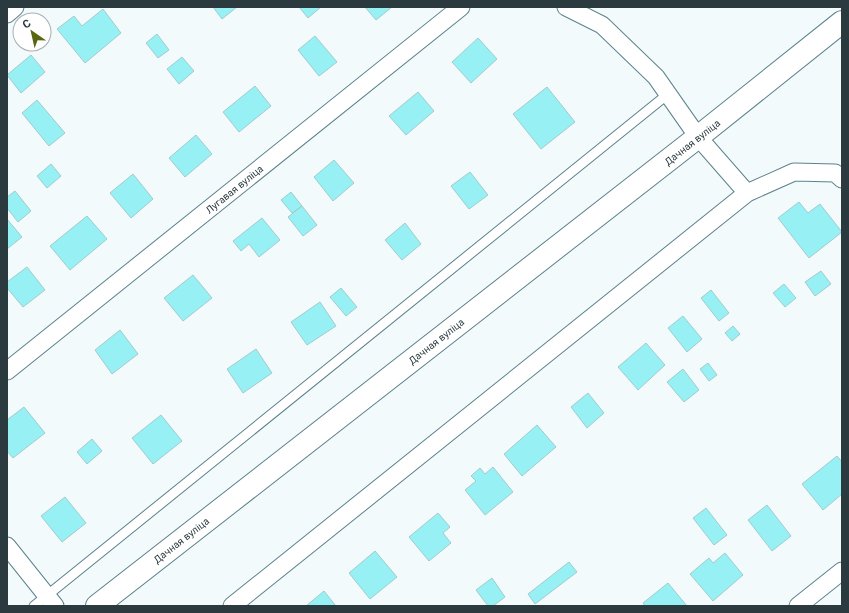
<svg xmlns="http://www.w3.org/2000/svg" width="849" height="613" font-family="Roboto,sans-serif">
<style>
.building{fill:#97f0f4;stroke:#a1ccce}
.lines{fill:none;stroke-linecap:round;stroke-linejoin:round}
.service-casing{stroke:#5d828e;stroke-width:11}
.minor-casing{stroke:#5d828e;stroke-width:19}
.tertiary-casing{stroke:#5d828e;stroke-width:24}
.service{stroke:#fff;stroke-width:9}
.minor{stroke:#fff;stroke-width:17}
.tertiary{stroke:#fff;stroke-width:22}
.labels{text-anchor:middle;stroke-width:4;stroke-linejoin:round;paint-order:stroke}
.street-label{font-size:10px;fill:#2a3a3f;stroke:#fff}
</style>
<rect width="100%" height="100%" fill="#f2fafc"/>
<!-- building -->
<path class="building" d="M213,7H237L222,19Z
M299,7H321L308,18Z
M365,7H392L376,20Z
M103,9L121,33L85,63L57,29L74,16L82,26Z
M157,34L169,50L158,58L146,43Z
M315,36L337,62L319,76L298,50Z
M478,38L497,59L471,83L452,62Z
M31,55L45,72L21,93L7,75Z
M182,57L194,71L179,84L167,69Z
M255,86L271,106L239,132L223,112Z
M547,87L575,122L541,149L513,114Z
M418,92L434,111L406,135L389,116Z
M37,100L65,133L49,146L22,113Z
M196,135L212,154L185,177L169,158Z
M334,160L354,183L333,201L314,177Z
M51,164L61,176L47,188L37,176Z
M470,172L488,195L469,209L451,186Z
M133,174L153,199L131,218L110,193Z
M15,191L31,211L18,222L7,208V197Z
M291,192L302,206L292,213L281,200Z
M799,202L808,213L820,204L842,232L809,258L778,218Z
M302,206L317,225L303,236L288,217Z
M87,216L107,239L70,270L50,246Z
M262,218L280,240L259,257L249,244L241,251L233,241Z
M7,219L22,237L7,249Z
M405,223L421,244L402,260L385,240Z
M27,267L45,290L23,307L7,288V282Z
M821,271L831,284L815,296L805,282Z
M193,275L212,298L183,321L164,298Z
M784,284L796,298L785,307L773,293Z
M341,288L357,307L346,316L330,297Z
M711,290L729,313L719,321L701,298Z
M320,302L336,326L307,345L291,322Z
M683,316L702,339L687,352L668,328Z
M733,326L740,334L732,341L725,333Z
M120,330L138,354L112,374L95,350Z
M646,343L665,365L638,390L618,367Z
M256,349L272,373L243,393L227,369Z
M708,363L717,375L709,381L700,369Z
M683,369L699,390L684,402L667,382Z
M588,393L604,413L587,428L571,407Z
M24,407L45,433L13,458L7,451V420Z
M161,415L182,441L153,464L132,438Z
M537,425L556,447L522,476L504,454Z
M92,439L102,451L87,464L77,452Z
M837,456L842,462V494L823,510L802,484Z
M493,467L513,492L485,515L465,490L476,481L471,476L480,468L485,474Z
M65,497L86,523L62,542L41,516Z
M767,505L791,536L772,551L748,520Z
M706,508L727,535L714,545L693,518Z
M438,513L450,527L443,533L451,543L429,561L409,537Z
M375,551L397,577L370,599L349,573Z
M725,553L743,575L713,601L690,574L709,558L713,563Z
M569,562L577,572L535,604L528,594Z
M492,578L505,597L493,606H488L476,590Z
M668,583L687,606H645L643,603Z
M324,591L336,606H306Z"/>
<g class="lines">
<defs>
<path id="service" d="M34,606L668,94"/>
<path id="minor" d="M566,7L602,25L656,77L698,137L747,193
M7,14L15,7
M7,371L461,7
M7,546L55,606
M232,606L747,193L794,172L835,173L842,179
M798,606L842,571"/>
<path id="tertiary" d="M97,606L698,137L842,22"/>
</defs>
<!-- service casing -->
<use href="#service" class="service-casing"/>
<!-- minor casing -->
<use href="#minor" class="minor-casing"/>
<!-- tertiary casing -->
<use href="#tertiary" class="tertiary-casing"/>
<!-- service -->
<use href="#service" class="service"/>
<!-- minor -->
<use href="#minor" class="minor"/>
<!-- tertiary -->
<use href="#tertiary" class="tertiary"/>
</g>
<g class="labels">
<!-- street labels -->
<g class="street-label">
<text transform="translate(692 142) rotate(-38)" y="4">Дачная вуліца</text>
<text transform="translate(234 189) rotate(-39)" y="4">Лугавая вуліца</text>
<text transform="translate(436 341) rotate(-38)" y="4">Дачная вуліца</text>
<text transform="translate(181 540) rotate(-38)" y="4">Дачная вуліца</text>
</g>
</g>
<!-- border -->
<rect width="849" height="613" fill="none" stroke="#2a3a3f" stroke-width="16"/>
<!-- north arrow -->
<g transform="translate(32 32) rotate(326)"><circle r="19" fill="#ffffff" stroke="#aab0b2"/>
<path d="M0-3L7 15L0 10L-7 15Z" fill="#596810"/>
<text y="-6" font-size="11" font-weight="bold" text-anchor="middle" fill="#2a3a3f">С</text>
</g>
</svg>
